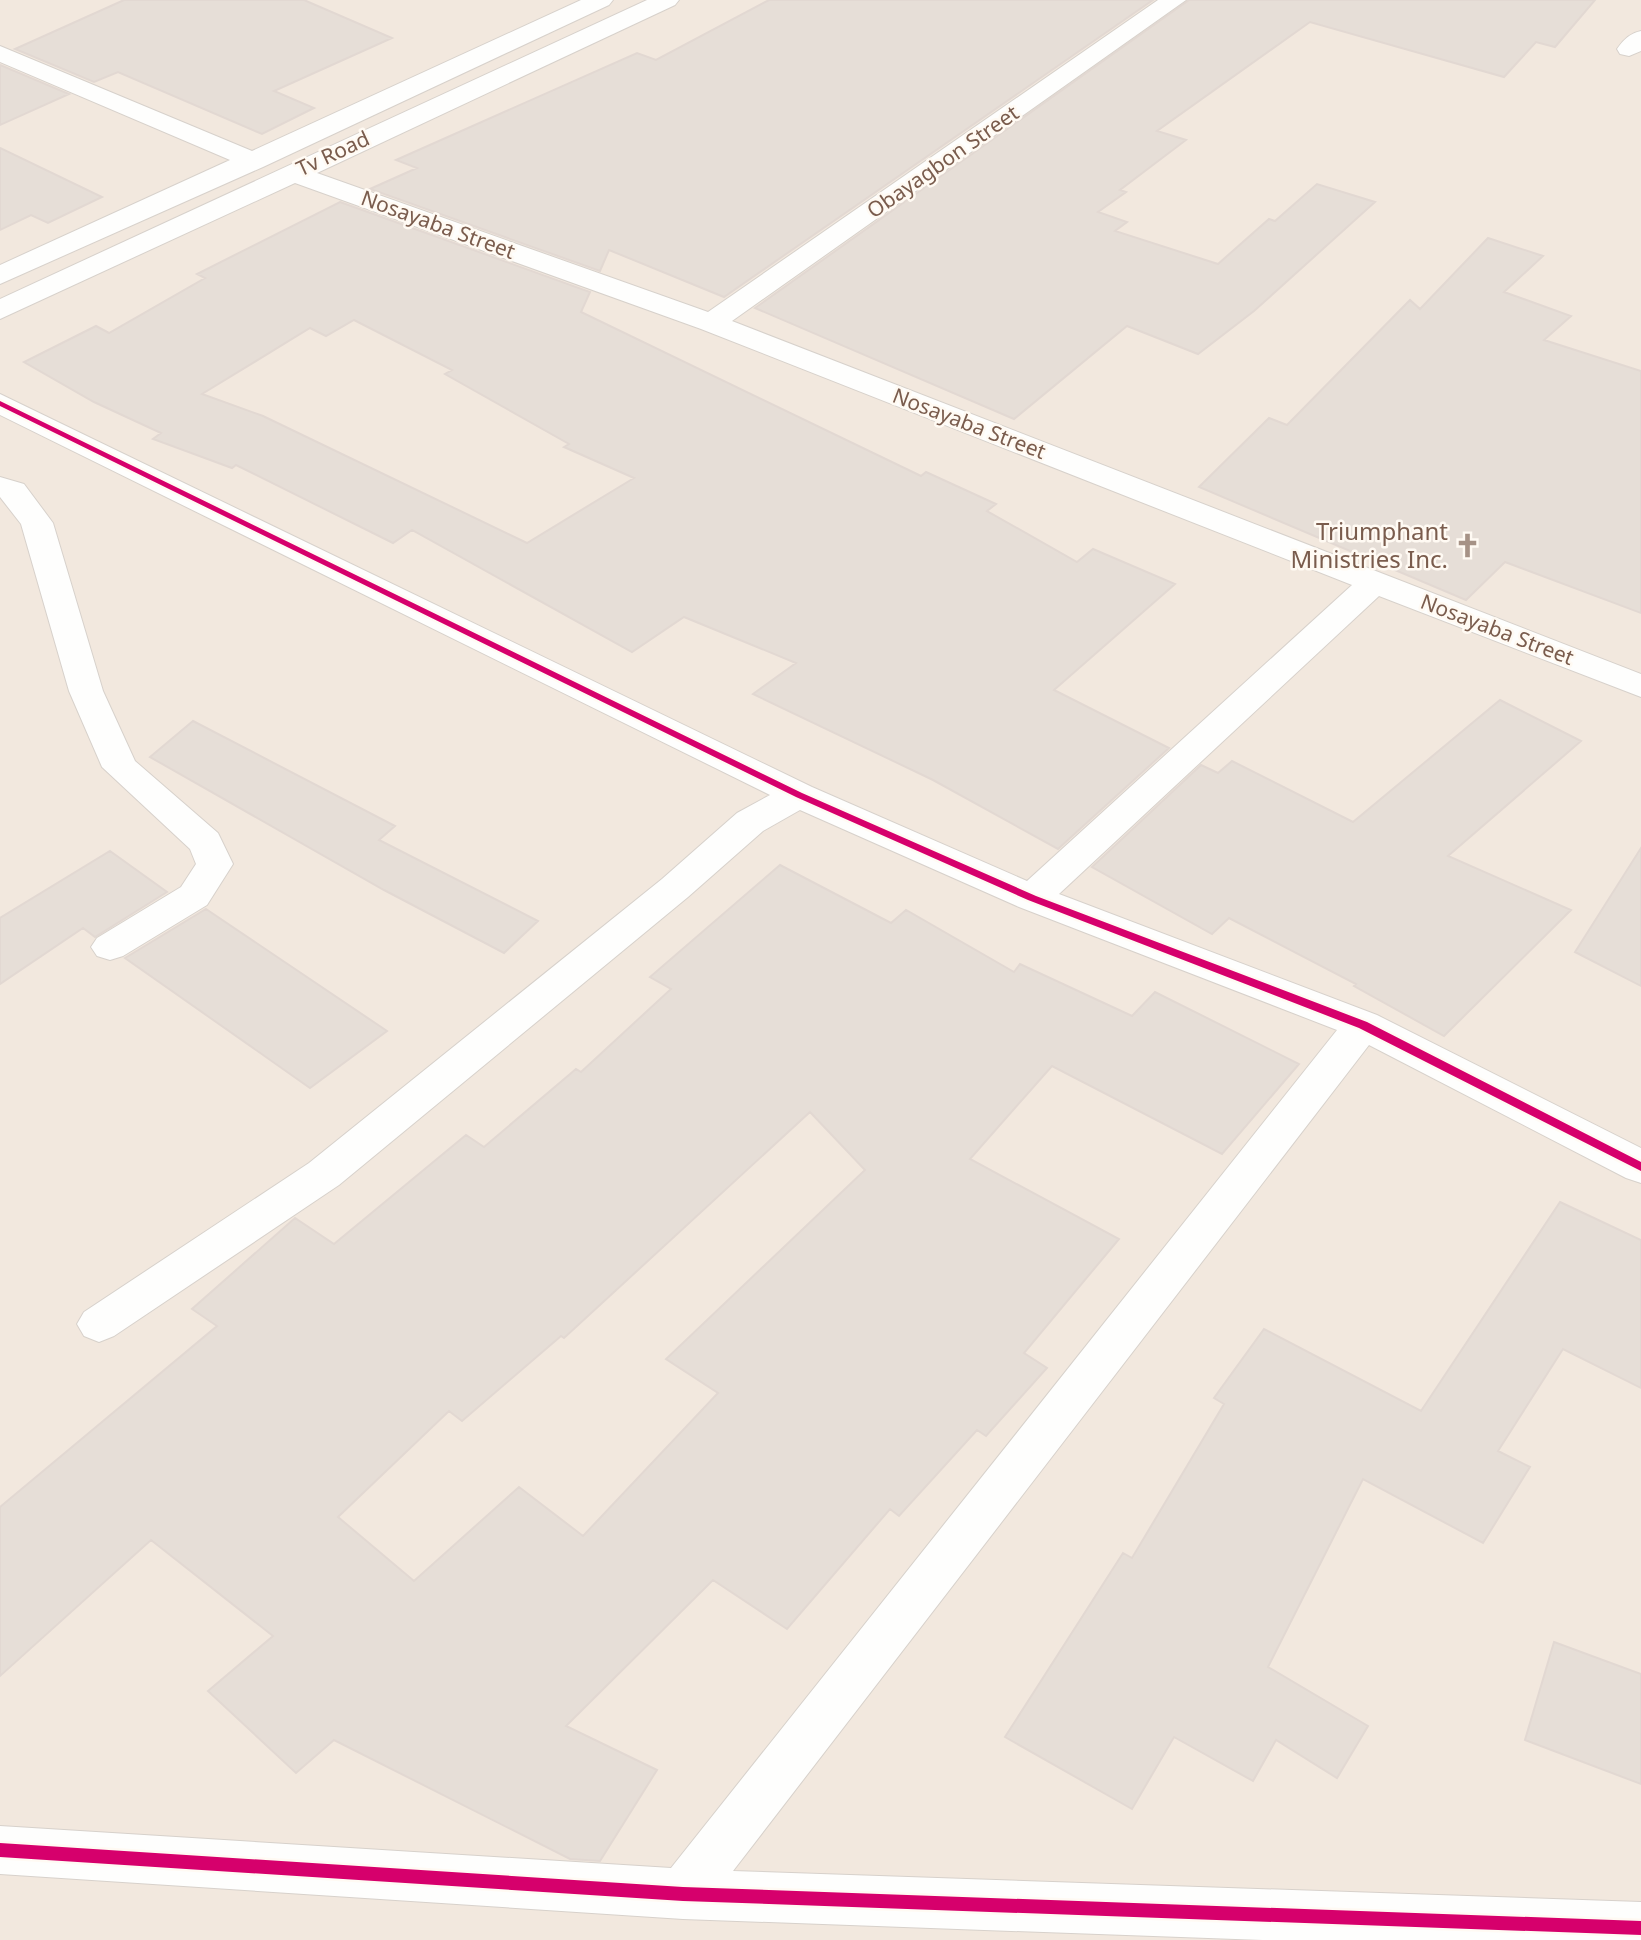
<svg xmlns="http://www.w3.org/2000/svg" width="1641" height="1940" font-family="'Noto Sans',sans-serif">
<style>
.residential{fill:#f2e8de}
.building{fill:#e6ded7;stroke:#e2d8d2;stroke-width:2;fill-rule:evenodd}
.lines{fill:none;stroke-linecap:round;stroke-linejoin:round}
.minor-casing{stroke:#d7d1cb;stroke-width:2}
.minor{fill:#fefefd;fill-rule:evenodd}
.cycleway-casing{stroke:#fffaf3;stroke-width:5}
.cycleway{fill:#d6006c;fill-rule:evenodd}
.labels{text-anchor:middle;stroke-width:5;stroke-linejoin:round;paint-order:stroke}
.far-street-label{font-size:21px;fill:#7a5c4d;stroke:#fffaf3}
.poi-label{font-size:24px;fill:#7a5c4d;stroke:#fffaf3;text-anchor:end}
</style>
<rect width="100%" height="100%" fill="#f9f5f0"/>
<!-- residential -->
<path class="residential" d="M0,0H1641V1940H0Z"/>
<!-- building -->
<path class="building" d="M124,0H304L392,38L274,91L314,108L262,134L118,72L94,82L15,49Z
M769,0H1153L724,297L609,250L600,271L370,189L417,168L396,160L637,53L656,60Z
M1189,0H1595L1555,47L1536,42L1504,77L1310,22L1157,131L1186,140L1120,190L1126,192L1098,212L1127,222L1115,231L1218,264L1269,219L1275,221L1317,184L1375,202L1254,311L1198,354L1127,326L1014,419L755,308Z
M0,65L69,94L0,125Z
M0,148L102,197L48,223L31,215L0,230Z
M340,202L590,292L581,312L921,476L926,472L996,504L987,511L1077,562L1093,549L1175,584L1054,690L1169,748L1058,849L933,780L753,694L796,663L684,617L632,652L412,530L393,543L236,465L232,468L153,439L161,433L94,402L24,362L96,326L109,333L205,278L197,274ZM354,320L452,370L445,374L569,444L564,447L634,478L527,543L263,416L202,394L310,328L326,336Z
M1488,238L1543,256L1504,292L1571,316L1544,340L1641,371V613L1505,562L1466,600L1199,487L1269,418L1287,425L1410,300L1420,309Z
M1500,700L1581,741L1448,856L1571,910L1444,1036L1354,986L1356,984L1229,918L1212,934L1092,867L1201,765L1218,773L1232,761L1353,822Z
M193,721L395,826L379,840L538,921L504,953L384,890L150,757Z
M1641,848V986L1575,952Z
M110,851L167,892L95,937L83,928L0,984V918Z
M780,865L891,923L906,910L1014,972L1020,964L1132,1016L1155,992L1299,1064L1222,1154L1052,1066L970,1159L1119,1239L1024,1353L1047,1368L986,1436L977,1430L899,1516L890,1509L787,1629L713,1580L566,1726L657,1770L600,1861L570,1859L334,1740L296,1773L208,1691L273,1636L151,1540L0,1676V1507L217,1326L192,1309L295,1218L334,1244L466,1135L484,1147L576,1069L581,1072L671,989L650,977ZM810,1112L865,1170L666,1359L718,1393L583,1536L519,1487L414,1581L338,1517L449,1411L462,1421L561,1336L564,1338Z
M206,909L387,1031L310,1088L125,958Z
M1560,1202L1641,1240V1388L1563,1349L1498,1451L1530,1467L1483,1543L1363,1479L1268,1667L1368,1726L1337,1778L1276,1740L1253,1781L1174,1737L1132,1809L1005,1737L1123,1553L1132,1558L1224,1404L1214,1398L1264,1329L1421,1411Z
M1554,1642L1641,1674V1784L1525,1740Z"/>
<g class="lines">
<defs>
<path id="minor" d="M581,0H613L609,5L263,167L0,284V265L230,160L0,62V46L252,151Z
M647,0H679L675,5L317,173L708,312L1158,0H1186L732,321L1641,674V697L1379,596L1059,894L1377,1015L1641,1148V1183L1626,1178L1369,1045L733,1871L1641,1902V1940H1263L683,1919L0,1874V1826L671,1868L1337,1030L1019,907L800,810L763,831L688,897L339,1185L114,1336L99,1342L84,1336L77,1324L84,1312L309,1163L662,879L737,813L770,795L0,415V394L812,787L1027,881L1352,585L701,329L295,183L0,319V299Z
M1641,31V51L1629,56L1620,54L1617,49C1623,40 1630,33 1641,31Z
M0,477L24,484L53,523L103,691L135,761L218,833L233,864L207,905L123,956L110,960L97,956L91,947L97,938L181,887L196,864L190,849L102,767L69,691L21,524L0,497Z"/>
</defs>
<!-- minor casing -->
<use href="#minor" class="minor-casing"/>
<!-- minor -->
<use href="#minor" class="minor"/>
<defs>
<path id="cycleway" d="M0,401L802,793L1036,896L1367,1022L1641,1162V1171L1359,1028L1028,900L796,797L0,406Z
M0,1843L683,1887L1641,1921V1935L683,1901L0,1857Z"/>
</defs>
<!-- cycleway casing -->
<use href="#cycleway" class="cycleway-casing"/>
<!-- cycleway -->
<use href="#cycleway" class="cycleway"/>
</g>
<!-- icons -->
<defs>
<symbol id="church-bare" viewBox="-9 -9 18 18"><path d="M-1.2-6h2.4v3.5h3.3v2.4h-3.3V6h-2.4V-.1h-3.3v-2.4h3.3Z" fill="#a69286" stroke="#fffaf3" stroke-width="2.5" paint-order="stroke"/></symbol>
</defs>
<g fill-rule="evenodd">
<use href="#church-bare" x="1450" y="528" width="35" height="35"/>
</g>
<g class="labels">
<!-- far-street labels -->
<g class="far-street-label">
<text transform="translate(333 154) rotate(-25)" y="7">Tv Road</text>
<text transform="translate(943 162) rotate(-35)" y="7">Obayagbon Street</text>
<text transform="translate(438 225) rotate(20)" y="7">Nosayaba Street</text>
<text transform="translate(969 424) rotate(21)" y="7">Nosayaba Street</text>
<text transform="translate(1497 630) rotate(21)" y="7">Nosayaba Street</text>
</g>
<!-- poi labels -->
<g class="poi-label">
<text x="1448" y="540">Triumphant<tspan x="1448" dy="28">Ministries Inc.</tspan></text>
</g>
</g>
</svg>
